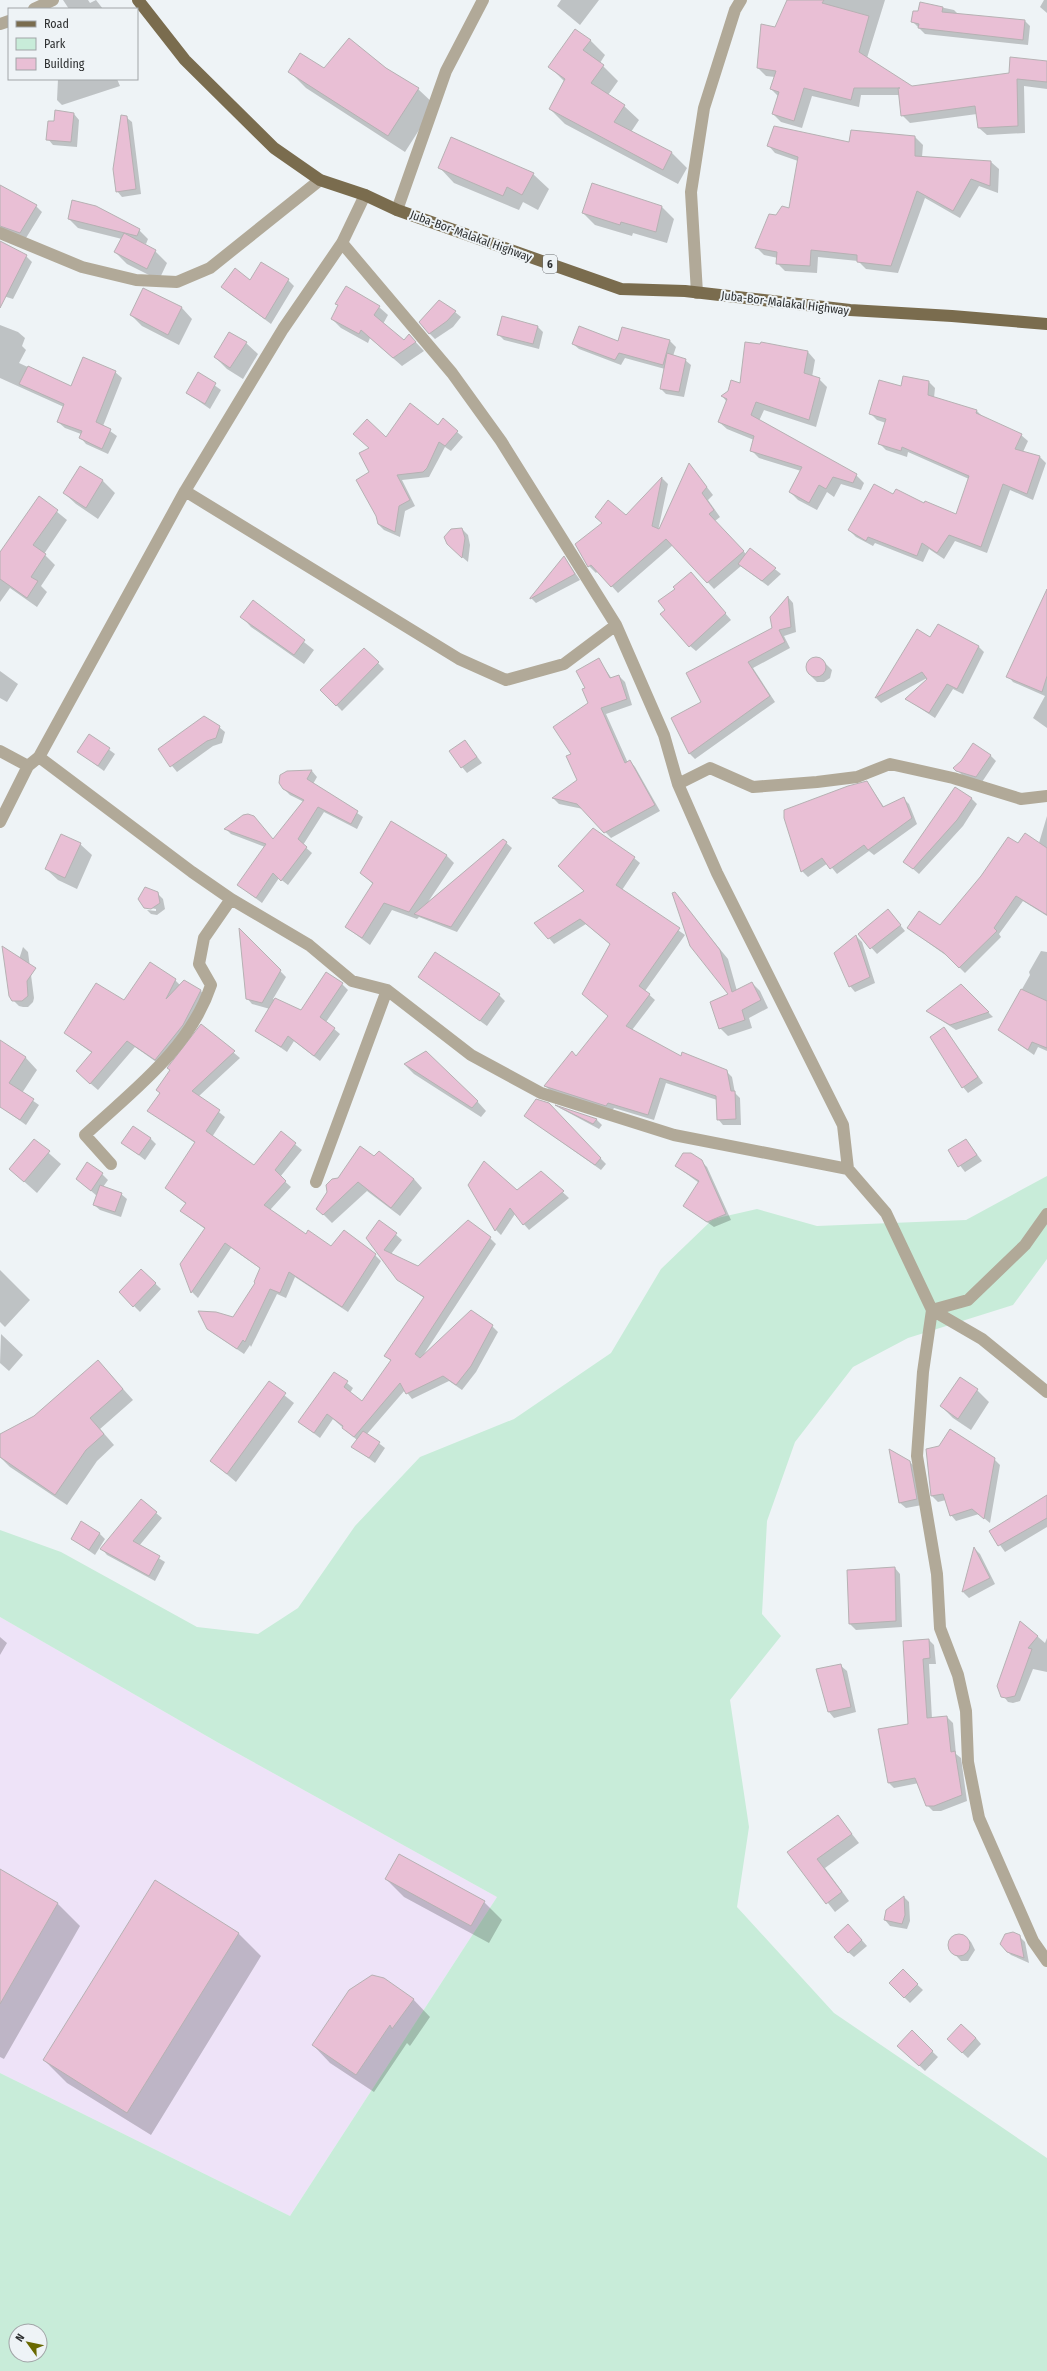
<svg xmlns="http://www.w3.org/2000/svg" width="1047" height="2371" font-family="'Fira Sans Condensed',sans-serif">
<style>
.industrial{fill:#eee3f8}
.green{fill:#c8ecd9;fill-rule:evenodd}
.shadow{fill:#0003}
.building{fill:#e9bfd5;stroke:#b6b1b3}
.lines{fill:none;stroke-linecap:round;stroke-linejoin:round}
.minor{stroke:#b1a998;stroke-width:12}
.major{stroke:#7a6c4e;stroke-width:12}
.labels{text-anchor:middle;stroke-width:4;stroke-linejoin:round;paint-order:stroke}
.shield{fill:#eef3f6;stroke:#686a6c;stroke-width:1}
.shield-label{font-size:11px;font-weight:bold;fill:#2e3031}
.street-label{font-size:12px;fill:#2e3031;stroke:#eef3f6}
</style>
<rect width="100%" height="100%" fill="#eef3f6"/>
<!-- industrial -->
<path class="industrial" d="M0,1617L217,1742L497,1897L290,2216L0,2073Z"/>
<!-- green -->
<path class="green" d="M1047,1176V1259L1013,1305L908,1338L853,1367L795,1442L767,1521L762,1614L781,1636L730,1700L749,1827L737,1907L834,2013L1047,2158V2371H0V2073L290,2216L497,1897L217,1742L0,1617V1530L61,1552L197,1627L258,1634L298,1608L355,1526L420,1457L514,1419L611,1353L661,1269L713,1219L757,1209L817,1226L966,1220ZM16,2331H40V2355H16Z"/>
<!-- shadow -->
<path class="shadow" d="M63,0H88L90,3L96,0L103,9H69Z
M561,0H599L580,25L557,6Z
M788,0H885L867,58L912,87L1010,74L1047,62V89L1024,86L1025,133L987,135L979,128L977,114L910,123L902,115L900,95H861L859,107L812,96L802,128L781,122L773,114L778,96L771,89L775,77L766,76L758,68Z
M1044,0H1047V13L1040,7Z
M921,3L954,10L959,15L1025,21L1030,26L1028,45L925,34L913,22L919,12Z
M590,40L605,55L600,63L618,81L608,95L624,106L639,120L631,132L672,153L687,168L678,184L565,124L550,109L565,82L550,67Z
M386,68L418,89L435,105L405,152L306,88L290,72Z
M58,79H117L120,86L62,105L57,100Z
M74,114L79,120L77,147L53,145L48,139L55,122Z
M126,117L132,122L141,194L122,197L117,191Z
M852,131L915,137L923,145L922,157L991,162L999,169L998,193L979,186L960,218L925,198L898,273L866,269L858,261L818,257L817,273L785,271L777,263L778,258L764,255L756,247L776,216L790,209L798,161L775,153L768,145L850,143Z
M439,167L533,174L549,189L538,210L523,202L519,210L454,183Z
M592,185L662,207L674,219L667,243L633,233L632,236L595,225L583,213Z
M0,186L36,206L42,212L26,238L0,235Z
M69,219L139,230L148,239L146,244L142,243L155,251L167,263L159,280L127,264L115,252L122,239L78,228Z
M0,243L26,256L32,262L13,299L0,295Z
M288,280L294,286L271,324L228,292L251,282Z
M144,289L182,308L192,319L179,345L142,326L131,315Z
M379,307L388,315L383,324L404,341L409,335L424,351L402,366L370,338L368,343L341,328L332,319Z
M455,312L461,317L453,327L435,339L429,333Z
M0,325L18,332L25,338L22,346L26,350L19,363L71,387L115,372L122,378L103,426L117,436L108,454L86,444L80,437L81,434L65,428L58,422L64,407L0,378Z
M537,326L543,332L539,349L504,340L498,334Z
M623,329L670,341L676,347L673,356L685,360L691,365L684,397L666,394L661,389L665,369L625,358L621,365L579,349L573,344L619,342Z
M246,343L258,354L243,379L227,369L215,357Z
M808,352L815,360L812,377L819,379L827,387L816,427L764,410L759,421L856,475L864,483L861,490L841,484L834,497L827,492L817,510L798,500L790,492L801,471L759,458L751,450L754,440L727,429L719,422L727,402L722,396L741,384Z
M199,374L221,390L210,409L187,393Z
M929,382L935,388L934,398L977,411L983,417L1021,435L1028,441L1023,452L1040,457L1046,463L1033,500L1010,490L987,553L955,541L944,559L929,549L923,562L875,543L873,546L856,537L849,530L894,496L957,515L969,479L908,452L907,457L886,450L879,443L886,423L877,420L871,414L902,387Z
M457,432L463,437L451,451L445,447L429,477L402,480L415,506L405,511L400,537L384,530L378,524L371,473L386,438Z
M690,465L713,495L708,500L720,517L715,521L746,554L750,549L781,574L768,586L741,566L714,589L673,545L618,593L598,571L596,573L589,566L626,517L662,478L668,484L658,531Z
M81,467L103,481L115,493L98,519L76,504L64,493Z
M40,498L67,520L44,554L55,565L41,586L47,592L37,607L10,588L0,602V553Z
M462,529L468,535L470,545L468,562L454,550Z
M564,557L580,580L536,603L531,598Z
M696,579L731,620L696,651L690,646Z
M1047,592V728L1033,718L1045,696L1013,682L1008,676Z
M788,597L793,603L796,632L784,636L790,648L753,668L775,702L695,759L690,754L672,719L702,703L773,629Z
M253,602L314,650L304,664L251,627L242,617Z
M917,631L931,638L978,646L984,652L963,694L953,689L935,718L906,699L928,679L927,678L881,703L876,698Z
M364,649L384,669L342,711L322,690Z
M819,657L832,670L830,678L824,682H817L811,676L808,664L813,658Z
M599,660L612,679L619,676L625,682L632,705L606,714L628,763L630,761L635,767L660,811L611,838L583,809L559,804L553,798L578,780L572,755L589,703L587,688Z
M0,671L18,684L7,702L0,698Z
M219,727L225,732L222,743L213,746L177,772L159,750Z
M89,735L115,754L104,771L78,752Z
M465,741L482,763L467,773L462,767Z
M990,755L996,761L982,782L963,776L955,768Z
M312,771L317,777L313,784L363,817L357,829L324,812L303,845L312,853L288,885L279,878L262,903L238,885L265,847L231,834L226,829L274,840L304,802L290,795L284,789L287,772Z
M867,782L884,807L904,799L909,804L917,824L874,855L869,851L837,874L828,863L808,877L802,871L785,817Z
M971,798L977,804L963,826L919,874L905,862Z
M1047,816V916L1023,901L999,934L1001,937L965,973L951,959L908,928L940,926L1018,845L1039,843Z
M503,840L512,848L457,932L419,917L417,919L392,910L370,945L346,927L373,884L361,873L446,855L454,863L428,902Z
M80,844L92,855L77,889L58,880L46,869Z
M634,858L640,863L622,890L685,935L645,991L655,1000L632,1030L681,1058L726,1071L732,1077L735,1093L740,1098L741,1125H723L718,1119L717,1100L666,1083L654,1120L614,1108L612,1111L551,1091L545,1086L576,1057L609,1016L583,994L611,945L586,924L554,944L536,923Z
M157,893L163,899L165,909L157,915L151,914L147,910L156,911V909L145,907Z
M674,893L728,959L737,991L752,983L760,991L768,1008L749,1018L752,1028L728,1036L720,1028L730,995Z
M888,910L905,931L877,954L859,934Z
M240,930L286,977L273,999L301,1012L342,984L348,990L326,1022L340,1034L320,1061L294,1041L287,1052L257,1031L270,1009L252,1004L247,998Z
M856,936L862,942L875,983L855,992L850,986Z
M23,947L28,952L34,998L33,1002L28,1007H23L19,1006L13,1000L9,990Z
M1041,951L1047,952V1051L1038,1047L1034,1055L999,1030L1030,975L1029,972Z
M419,977L499,995L505,1001L487,1026Z
M175,980L180,985L200,990L207,997L162,1066L135,1047L98,1090L84,1078L92,1053L65,1033L124,1002Z
M961,985L993,1017L956,1030L927,1011Z
M201,1025L240,1058L199,1096L225,1117L212,1137L255,1166L281,1133L302,1150L280,1177L291,1187L270,1210L306,1235L332,1247L375,1255L381,1261L348,1312L295,1277L286,1298L277,1294L251,1347L250,1345L244,1354L207,1329L233,1319L256,1283L261,1269L231,1248L198,1298L192,1292L181,1265L205,1229L181,1211L186,1204L166,1188L195,1143L149,1111Z
M944,1028L983,1083L968,1093L963,1087Z
M0,1041L26,1058L37,1070L22,1093L39,1105L26,1125L1,1107Z
M405,1065L477,1101L486,1111L481,1117L414,1074Z
M548,1104L606,1164L601,1170L525,1116Z
M558,1107L597,1120L602,1125L599,1129Z
M150,1138L156,1144L145,1160L123,1143Z
M34,1140L61,1164L37,1193L10,1169Z
M966,1140L982,1161L965,1172L949,1151Z
M375,1158L414,1179L422,1188L400,1216L367,1191L332,1223L317,1208L338,1178Z
M701,1161L707,1167L731,1220L714,1227L684,1206L699,1183L676,1166Z
M541,1172L569,1198L529,1230L515,1214L501,1235L496,1230L469,1185L517,1192Z
M102,1174L108,1180L103,1187L121,1194L127,1199L121,1217L100,1210L94,1205L97,1196L83,1184Z
M380,1221L402,1240L391,1254L418,1268L490,1238L496,1244L424,1354L492,1326L498,1332L476,1372L462,1390L449,1381L412,1399L405,1390L367,1434L385,1448L375,1463L353,1447L357,1440L333,1419L320,1438L299,1422L335,1373L353,1388L350,1393L362,1402L391,1361L386,1356L424,1298L397,1279L367,1238Z
M0,1270L30,1300L5,1327L0,1322Z
M141,1270L161,1289L140,1312L120,1292Z
M1,1334L23,1355L9,1371L0,1363Z
M98,1361L133,1400L100,1429L114,1445L97,1461L67,1505L10,1467L0,1457V1436L34,1417Z
M960,1378L977,1390L989,1402L971,1430L953,1418L941,1406Z
M269,1383L294,1403L236,1482L211,1461Z
M927,1450L994,1459L1000,1465L990,1523L979,1514L956,1521L951,1515L946,1500L938,1502L932,1496Z
M910,1462L916,1468L922,1505L906,1508L900,1503Z
M1047,1497V1527L1005,1552L990,1531Z
M156,1513L162,1518L139,1546L165,1562L155,1581L107,1555L102,1549Z
M99,1533L105,1539L95,1555L72,1539Z
M975,1549L980,1554L995,1584L969,1598L963,1592Z
M895,1568L900,1574L902,1627L856,1630L850,1624L848,1571Z
M1021,1622L1045,1643L1047,1638V1672L1033,1669L1020,1701L1013,1703L1008,1702L998,1689L1003,1670Z
M0,1637L7,1643L0,1655Z
M929,1640L934,1645L936,1664H929L932,1719L947,1717L953,1723L956,1754L961,1758L967,1801L941,1811H933L927,1805L919,1783L894,1788L889,1783L909,1725L904,1641Z
M841,1666L847,1671L856,1712L834,1718L829,1712L818,1670Z
M838,1816L859,1843L825,1868L849,1901L835,1912L788,1852Z
M0,1871L57,1903L80,1926L4,2059L0,2057Z
M386,1879L484,1902L502,1920L489,1943L404,1897Z
M904,1897L909,1902L910,1921L907,1929L890,1926L885,1920Z
M854,1931L867,1946L854,1957L848,1952Z
M238,1933L261,1956L151,2135L67,2083L44,2060Z
M952,1936H965L971,1942L975,1950L968,1961H961L948,1947Z
M1019,1936L1025,1942L1029,1963L1011,1955L1005,1949Z
M903,1971L923,1990L910,2003L890,1983Z
M413,1999L430,2017L410,2046L407,2043L374,2092L330,2063L313,2045Z
M912,2032L938,2057L925,2071L899,2046Z
M976,2038L981,2044L968,2058L954,2045Z"/>
<!-- building -->
<path class="building" d="M787,0H824L822,3L869,16L859,52L912,86L1009,73L1010,57L1047,61V82L1017,79L1018,126L978,128L975,106L901,116L898,88H900H854L851,100L804,88L794,121L772,114L779,92L770,89L776,71L757,68L761,24L775,27Z
M920,2L943,7L942,12L1025,20L1023,40L918,28L919,24L911,22L913,11H918Z
M575,29L591,40L583,50L604,65L591,83L625,105L614,122L672,152L663,170L549,109L565,79L548,67Z
M349,38L386,68L419,88L388,136L288,72L300,53L324,68Z
M55,110L74,113L71,142L46,140L48,121H54Z
M121,115L127,116L136,189L116,192L113,169Z
M774,126L849,142L851,130L915,136V156L991,161L990,186L971,179L953,211L917,191L891,266L857,262V255L811,250L810,266L776,264L777,252L755,248L769,214L776,215L782,206L789,208L798,157L767,146Z
M451,137L534,173L522,195L507,187L503,196L438,168Z
M592,183L662,206L656,232L621,222L620,225L582,213Z
M0,185L37,205L20,233L0,226Z
M72,200L96,206L140,229L137,236L68,219Z
M124,233L156,250L147,269L114,252Z
M0,241L27,255L0,308Z
M261,262L289,279L265,319L221,287L235,268L250,280Z
M346,286L380,306L374,315L404,340L409,334L416,342L393,358L361,330L359,334L331,319L338,305L335,304Z
M143,288L182,307L168,335L130,315Z
M439,300L456,311L447,321L429,334L419,322Z
M502,316L538,326L533,344L497,335Z
M579,326L618,341L622,327L670,340L663,365L619,353L615,360L572,344Z
M229,332L247,342L230,368L214,357Z
M745,342L760,344L761,342L808,351L804,373L820,378L809,420L756,402L751,415L857,474L853,483L833,477L826,489L819,485L809,503L789,492L802,467L750,451L754,436L718,422L727,399L721,396L728,391L731,380L740,383Z
M667,353L686,359L679,392L660,389Z
M83,357L116,371L96,422L111,429L102,449L79,438L82,431L57,422L64,404L19,384L28,366L71,386Z
M198,372L216,383L205,404L186,393Z
M903,376L929,381L928,395L977,410L976,413L1022,434L1015,449L1040,456L1027,494L1003,484L981,547L949,535L937,553L922,543L917,556L868,537L866,541L848,530L874,484L893,494L896,489L924,503L925,501L956,514L969,476L902,447L901,451L878,444L886,419L869,414L879,380L901,386Z
M410,403L438,425L443,418L458,431L445,446L439,442L427,468L423,472L397,475L410,500L399,506L395,532L378,524L376,516L356,480L369,472L359,453L369,448L353,434L367,419L386,437Z
M689,463L707,487L702,493L714,510L709,514L744,551L707,583L666,539L611,587L591,565L588,567L575,544L602,523L595,517L608,500L626,515L662,477L652,526L659,529Z
M80,466L103,480L86,508L63,493Z
M39,496L58,510L33,545L46,554L31,577L38,581L27,598L0,579V552Z
M462,528L465,538L462,558L447,544L444,537L451,529Z
M750,548L776,568L762,581L738,564Z
M564,556L575,574L530,599V598Z
M691,572L726,613L689,647L660,614L665,610L658,601L675,589L673,587Z
M1047,589V676L1042,692L1006,677Z
M788,596L791,627L779,630L785,642L748,662L770,696L689,754L671,718L701,702L686,673L772,628L770,617Z
M253,600L305,640L294,655L240,617Z
M938,624L979,646L957,689L947,684L929,713L905,699L927,679L922,672L875,698L917,629L930,637Z
M364,648L379,662L336,706L320,690Z
M806 667a10 10 0 1 1 20 0a10 10 0 1 1-20 0Z
M599,658L610,678L619,675L627,699L601,708L625,763L630,760L655,805L604,833L577,804L552,798L577,780L566,756L571,754L553,727L588,703L582,689L585,688L576,671Z
M204,716L220,726L216,738L207,741L170,767L158,749Z
M89,734L110,748L98,766L77,752Z
M465,740L477,757L461,768L449,751Z
M973,743L991,755L976,777L956,771L953,768L961,761Z
M312,770L307,779L358,811L351,824L318,807L298,839L307,847L281,881L273,873L256,898L237,885L266,844L224,829L243,815L248,814L254,816L273,839L304,800L283,789L279,783L280,775L287,771Z
M867,781L883,807L904,797L912,818L868,850L864,845L830,869L822,858L801,872L784,818V810L848,786Z
M955,787L972,798L957,820L913,869L903,862Z
M391,821L447,855L409,912L384,903L362,938L345,927L373,883L360,873Z
M593,828L635,857L616,885L680,928L639,986L650,994L626,1026L681,1056L682,1052L727,1070L731,1091H735L736,1119L717,1120L716,1096L660,1078L648,1115L608,1103L606,1106L544,1086L572,1051L576,1056L608,1016L582,994L610,944L580,919L548,939L534,923L584,891L558,866Z
M1025,833L1047,848V915L1016,896L994,928L997,931L959,968L944,953L907,928L919,911L940,925L981,876L1008,837L1018,843Z
M61,834L81,843L65,878L45,869Z
M503,839L507,842L451,927L414,914Z
M145,887L158,892L160,903L151,909L144,908L138,899Z
M675,892L720,950L732,992L752,982L761,1000L742,1010L745,1020L719,1029L710,1002L728,994L690,946L672,893Z
M888,909L901,925L870,949L858,934Z
M239,928L281,970L262,1003L246,999Z
M856,935L870,977L849,987L834,953Z
M2,946L36,968L27,981L28,996L22,1001H12L9,996Z
M435,952L500,994L480,1021L418,977Z
M150,962L176,979L166,999L184,980L201,990L198,996L183,1025L155,1060L127,1041L90,1084L76,1071L92,1052L64,1033L96,983L124,1000Z
M326,972L343,983L320,1017L335,1028L314,1056L288,1036L281,1047L255,1031L275,998L301,1010Z
M961,984L989,1012L950,1025L926,1011Z
M1021,989L1047,1001V1048L1032,1042L1028,1050L998,1030Z
M201,1024L235,1051L192,1091L220,1110L206,1131L254,1165L281,1131L296,1143L275,1170L286,1181L264,1205L306,1234L308,1230L331,1246L344,1230L376,1254L342,1307L289,1272L280,1293L270,1289L245,1342L243,1340L237,1349L207,1329L198,1311L216,1312L233,1317L255,1283L254,1282L260,1268L225,1243L191,1293L180,1264L205,1228L180,1211L186,1203L165,1188L195,1142L147,1111L160,1093L156,1090L170,1070L167,1068Z
M944,1027L978,1077L962,1088L930,1037Z
M0,1040L26,1057L9,1083L34,1099L20,1120L0,1107Z
M426,1051L478,1101L472,1108L404,1064Z
M536,1099L549,1103L601,1158L595,1165L524,1116Z
M555,1105L597,1119L593,1124Z
M133,1126L151,1138L139,1155L121,1143Z
M34,1139L50,1151L24,1182L9,1169Z
M966,1139L977,1155L958,1167L948,1150Z
M360,1146L374,1156L379,1151L414,1179L391,1208L358,1182L323,1215L316,1209L327,1192L326,1185L332,1179L338,1178Z
M683,1153H691L702,1160L726,1214L707,1222L683,1206L699,1181L675,1166Z
M484,1161L517,1190L541,1171L564,1191L523,1225L510,1208L495,1231L468,1185Z
M87,1162L103,1173L91,1191L76,1179Z
M100,1185L122,1193L115,1212L93,1205Z
M379,1220L397,1233L384,1250L418,1266L468,1220L491,1237L415,1354L420,1358L471,1310L493,1325L471,1366L456,1385L443,1376L406,1394L400,1383L354,1437L342,1428L343,1426L327,1414L314,1433L298,1422L334,1372L348,1381L344,1387L362,1401L391,1360L384,1356L424,1297L397,1280L366,1238Z
M141,1269L156,1283L133,1307L119,1292Z
M98,1360L123,1389L90,1418L104,1434L86,1450L55,1495L0,1457V1434L34,1416Z
M960,1377L978,1389L958,1419L940,1406Z
M269,1381L286,1393L227,1474L210,1461Z
M950,1429L995,1458L984,1519L972,1509L950,1516L943,1494L931,1496L926,1449L939,1446Z
M363,1431L380,1442L369,1458L351,1447Z
M889,1449L910,1461L917,1499L899,1503Z
M1047,1495V1518L998,1546L989,1531Z
M141,1499L157,1512L133,1541L160,1556L149,1576L100,1549Z
M81,1521L100,1533L89,1550L71,1539Z
M974,1547L990,1578L962,1592Z
M895,1567L896,1621L849,1624L847,1570Z
M1020,1621L1038,1636L1028,1648L1032,1649L1015,1696L1006,1698L1001,1697L997,1686Z
M929,1639L930,1658L923,1659L927,1718L947,1716L951,1752L955,1751L962,1795L934,1806H926L915,1778L888,1783L878,1729L908,1724L903,1641Z
M841,1664L851,1707L828,1712L816,1669Z
M838,1815L852,1834L817,1859L842,1892L826,1904L787,1852Z
M399,1854L485,1901L471,1926L385,1879Z
M0,1869L58,1903L0,2004Z
M155,1880L239,1933L127,2113L43,2060Z
M904,1896L905,1915L902,1924L884,1920L886,1910Z
M848,1924L862,1940L848,1953L834,1937Z
M1013,1932L1020,1935L1024,1958L1007,1952L1000,1944L1005,1934Z
M948 1945a11 11 0 1 1 22 0a11 11 0 1 1-22 0Z
M903,1969L918,1984L904,1998L889,1983Z
M372,1975L384,1978L414,1999L392,2029L390,2025L356,2075L312,2045L349,1990Z
M961,2024L976,2038L962,2053L947,2039Z
M912,2030L933,2051L919,2066L897,2046Z"/>
<g class="lines">
<!-- minor -->
<path class="minor" d="M34,9L53,0
M0,24L9,21
M397,210L446,71L483,0
M0,233L82,267L136,280L177,282L210,268L320,180
M342,243L452,373L501,441L616,625L664,735L678,784L717,873L843,1125L848,1169L886,1213L932,1310L923,1372L917,1456L937,1574L940,1628L958,1675L966,1711L968,1762L979,1818L1033,1941L1047,1961
M697,293L691,192L704,108L735,10L741,0
M185,491L459,659L506,680L564,664L616,625
M0,751L28,766
M39,757L192,872L231,899L309,945L352,981L387,990L471,1055L541,1093L674,1135L848,1169
M678,784L710,768L753,787L817,782L857,777L890,764L953,778L1021,799L1047,796
M0,822L28,766L39,757L185,491L283,329L342,243L365,195
M111,1164L85,1135C132,1091 190,1049 211,985L199,964L204,938L231,899
M316,1182L387,990
M932,1310L968,1300L1025,1245L1047,1214
M932,1310L982,1339L1047,1392"/>
<!-- major -->
<path class="major" d="M138,0L185,60L274,148L320,180L365,195L397,210L621,289L685,291L850,310L952,316L1047,324"/>
</g>
<g class="labels">
<!-- shield labels -->
<rect class="shield" x="543" y="255" width="14" height="18" rx="3"/>
<g class="shield-label">
<text x="550" y="268">6</text>
</g>
<!-- street labels -->
<g class="street-label">
<text transform="translate(471 236) rotate(20)" y="4">Juba-Bor-Malakal Highway</text>
<text transform="translate(785 303) rotate(7)" y="4">Juba-Bor-Malakal Highway</text>
</g>
</g>
<!-- legend -->
<rect x="8" y="8" width="130" height="72" fill="#eef3f6" stroke="#a1a5a7"/>
<rect x="16" y="21" width="20" height="6" fill="#7a6c4e" stroke="#a1a5a7"/>
<text x="44" y="28" font-size="12" fill="#2e3031">Road</text>
<rect x="16" y="38" width="20" height="12" fill="#c8ecd9" stroke="#a1a5a7"/>
<text x="44" y="48" font-size="12" fill="#2e3031">Park</text>
<rect x="16" y="58" width="20" height="12" fill="#e9bfd5" stroke="#a1a5a7"/>
<text x="44" y="68" font-size="12" fill="#2e3031">Building</text>
<!-- north arrow -->
<g transform="translate(28 2343) rotate(303)"><circle r="19" fill="#eef3f6" stroke="#a1a5a7"/>
<path d="M0-3L7 15L0 10L-7 15Z" fill="#696801"/>
<text y="-6" font-size="11" font-weight="bold" text-anchor="middle" fill="#2e3031">N</text>
</g>
</svg>
